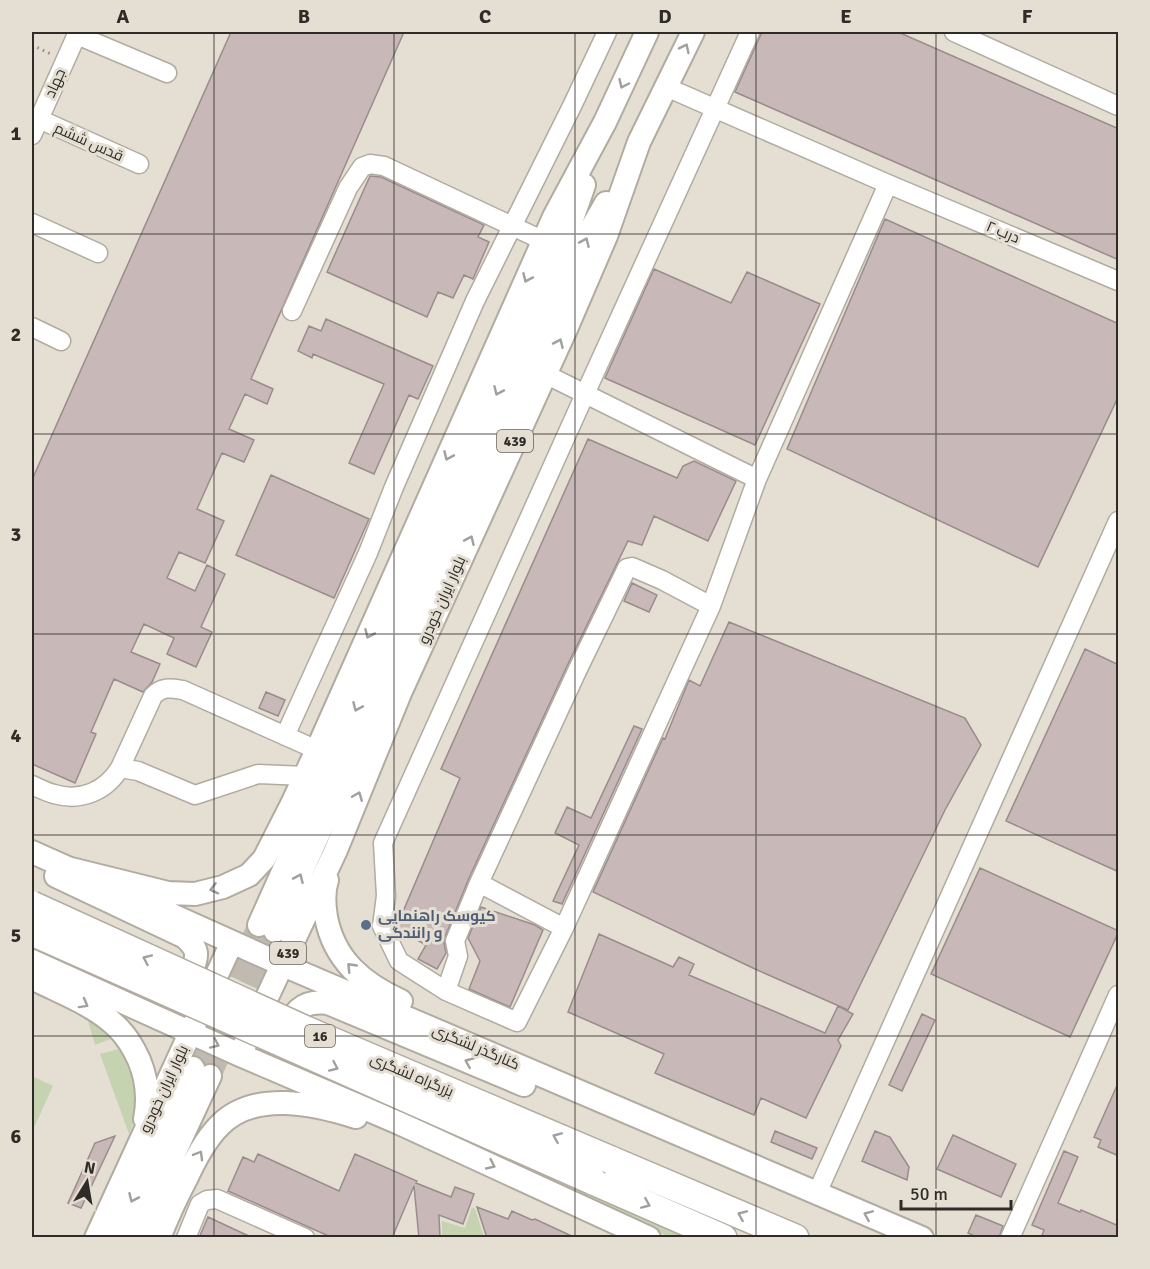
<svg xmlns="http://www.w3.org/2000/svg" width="1150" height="1269" font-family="Signika,Cairo,sans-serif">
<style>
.green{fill:#c5d3b1}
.building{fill:#c8b9b8;stroke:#9a8c8c;stroke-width:1.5}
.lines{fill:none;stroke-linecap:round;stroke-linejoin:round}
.major-tunnel{stroke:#c1bab1;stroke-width:22;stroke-dasharray:22 11;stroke-linecap:butt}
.minor-casing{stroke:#b1aba0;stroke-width:21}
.major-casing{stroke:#b1aba0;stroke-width:26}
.highway-casing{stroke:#b1aba0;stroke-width:30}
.path{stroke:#8d8881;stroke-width:3;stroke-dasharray:1.5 4.5;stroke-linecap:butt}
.minor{stroke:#fff;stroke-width:18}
.major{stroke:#fff;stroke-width:22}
.highway{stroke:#fff;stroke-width:27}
.highway-bridge-casing{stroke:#b1aba0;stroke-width:30;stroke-linecap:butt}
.highway-bridge{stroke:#fff;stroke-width:27}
.oneway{stroke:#a1a09e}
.grid{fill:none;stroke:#2f2c28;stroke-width:1.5;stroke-opacity:0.55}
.service-dot{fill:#5c6f8a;stroke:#e5ded3;stroke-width:2}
.labels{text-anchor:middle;stroke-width:6;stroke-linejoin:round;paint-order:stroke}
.shield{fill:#e5ded3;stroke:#66615b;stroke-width:1.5}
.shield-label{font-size:14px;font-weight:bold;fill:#2f2c28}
.street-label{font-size:15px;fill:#2f2c28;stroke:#e5ded3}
.service-label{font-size:15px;font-weight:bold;fill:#4e5e75;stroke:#e5ded3;text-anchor:start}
.neatline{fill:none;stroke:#2f2c28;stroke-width:2}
.grid-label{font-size:20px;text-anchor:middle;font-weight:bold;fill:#2f2c28}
</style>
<rect width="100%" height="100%" fill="#e5ded3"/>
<!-- green -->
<path class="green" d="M86,1014L111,1039L95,1045Z
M119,1049C134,1075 142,1105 129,1134L100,1054Z
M32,1076L53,1086L32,1132Z
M552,1176L692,1237H670L607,1209Z
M472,1207L475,1209L484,1237H442V1221L465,1228Z"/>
<!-- building -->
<path class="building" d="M231,32H404L251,379L273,389L267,404L245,394L229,429L254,440L244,462L222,453L197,509L224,521L205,563L179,552L167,578L195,591L207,565L225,574L201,627L212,632L196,667L167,654L174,638L144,624L131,652L160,664L152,682L143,692L114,679L91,732L96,734L75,783L32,764V480Z
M762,32H898L1119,129V260L735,92Z
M370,176L381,177L484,225L478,237L489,242L473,279L464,275L453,298L438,292L427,317L327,272Z
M885,219L1119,324V395L1038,567L787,449Z
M654,269L731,303L747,272L820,304L755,445L605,378Z
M326,319L433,366L418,399L409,395L374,474L349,463L384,384L313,354L312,358L298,351L309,326L321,331Z
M588,439L677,478L683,466L694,461L736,481L708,541L654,516L642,545L628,541L567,666L469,878L445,937L444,943L446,953L437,969L418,959L426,945L396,928L460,778L441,769Z
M271,475L369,519L334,598L236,555Z
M632,583L657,595L649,612L624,601Z
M729,622L965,718L981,745L945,810L848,1010L755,969L593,892L663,738L665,739L689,680L700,686Z
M1085,649L1119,665V872L1006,821Z
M266,692L285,700L278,716L259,708Z
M634,726L642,729L562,904L553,901L579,845L555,833L567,807L591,818Z
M980,868L1119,931L1070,1037L931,974Z
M481,907L535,925L543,930L510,1007L469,989L480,961L468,938Z
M599,934L673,967L679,957L694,964L689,975L825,1033L838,1006L853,1014L838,1040L841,1046L806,1118L761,1098L754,1115L655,1073L664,1054L568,1012Z
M922,1014L935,1020L902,1091L889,1085Z
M1119,1081V1156L1098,1147L1101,1140L1094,1137Z
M775,1131L817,1148L812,1159L771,1142Z
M875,1131L890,1137L909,1167L907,1180L862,1161Z
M953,1135L1016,1164L1001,1197L937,1169Z
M115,1136L81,1208L68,1203L95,1143Z
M1064,1151L1078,1157L1058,1203L1080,1212L1081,1210L1119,1226V1238H1041L1044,1230L1032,1225Z
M258,1154L339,1191L355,1154L417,1181L416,1183L451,1197L455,1187L474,1194L463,1224L439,1215L440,1238H419L414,1186L392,1238H333L228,1191L243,1157L254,1162Z
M477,1207L508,1219L512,1211L532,1220L535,1219L576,1238H487Z
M976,1215L1003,1226L999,1238H979L968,1233Z
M208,1217L253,1238H199Z"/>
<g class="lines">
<!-- major-tunnel -->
<path class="major-tunnel" d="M193,1068L259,925
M210,1076L275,931"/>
<defs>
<path id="minor" d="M750,32L585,394L383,843L386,896L382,926L399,961L446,991L517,1022L564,928L711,606L757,479L888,184
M954,32L1118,106
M77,35L167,73
M666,87L888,184L1118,281
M39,119L139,164
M32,135L78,32
M32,223L98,253
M292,311L348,188L362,167L370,164L384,166L544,241
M32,327L61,341
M545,374L757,479
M285,736L368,553L394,487L475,301L573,104L607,32
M120,768L138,771L195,795L258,774L305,776
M32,785C39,788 46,792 54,794C81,802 106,791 120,768L153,696C162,686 171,688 183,690L317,750
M479,883L564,928
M446,991L458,956L455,941L479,883L577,671L627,568L632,567L662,580L711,606
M817,1193L1118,521
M186,1238L200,1204L207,1200L217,1199L305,1238
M1010,1238L1118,995"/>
<path id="major" d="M32,852L79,873
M67,868L168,893L195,894L223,887L249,875L264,859L292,804L317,750L554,217L605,122L647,32
M56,876L185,937C189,941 195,946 196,953C197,964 186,982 180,991
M327,880C323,892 324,905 326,917C334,960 363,984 401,1001
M123,893L283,965L922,1238
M259,925C328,770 399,616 467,461C508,370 552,280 584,185
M275,931L430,584L590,231L606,203
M32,961L240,1055L399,1123L649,1238
M36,980C64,994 97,1006 119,1029C128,1038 134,1049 139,1060C147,1079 149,1099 145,1119
M286,1038C292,1012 301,1000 328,1003L524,1085
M240,1055L336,850L400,693L566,329L606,236L639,142L693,32
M96,1238L232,942
M115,1238L193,1068
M135,1238L210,1076
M159,1238C167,1218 176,1198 186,1179C195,1160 205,1140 220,1125C255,1090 315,1104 356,1117"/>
<path id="highway" d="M611,1160L795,1238
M593,1181L723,1238"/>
</defs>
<!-- minor casing -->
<use href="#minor" class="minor-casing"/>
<!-- major casing -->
<use href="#major" class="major-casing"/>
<!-- highway casing -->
<use href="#highway" class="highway-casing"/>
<!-- path -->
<path class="path" d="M32,45L53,55"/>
<!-- minor -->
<use href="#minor" class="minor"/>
<!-- major -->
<use href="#major" class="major"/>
<!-- highway -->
<use href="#highway" class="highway"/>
<defs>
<path id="highway-bridge" d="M32,905L306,1030L611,1160
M32,932L593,1181"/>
</defs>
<!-- highway-bridge casing -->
<use href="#highway-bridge" class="highway-bridge-casing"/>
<!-- highway-bridge -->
<use href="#highway-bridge" class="highway-bridge"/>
</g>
<!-- one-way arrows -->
<defs><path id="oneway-chevron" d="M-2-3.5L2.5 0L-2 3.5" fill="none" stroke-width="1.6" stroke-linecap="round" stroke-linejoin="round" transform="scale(1.5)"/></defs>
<g class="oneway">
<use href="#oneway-chevron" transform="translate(685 48) rotate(-64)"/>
<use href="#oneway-chevron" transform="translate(623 84) rotate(115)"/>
<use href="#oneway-chevron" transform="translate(585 242) rotate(-66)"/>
<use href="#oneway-chevron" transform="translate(527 278) rotate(114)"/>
<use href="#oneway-chevron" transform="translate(559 343) rotate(-66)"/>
<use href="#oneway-chevron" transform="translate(498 391) rotate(114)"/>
<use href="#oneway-chevron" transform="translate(448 456) rotate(114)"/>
<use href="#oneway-chevron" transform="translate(470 540) rotate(-66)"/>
<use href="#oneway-chevron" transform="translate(369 634) rotate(114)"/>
<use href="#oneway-chevron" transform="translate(357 707) rotate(114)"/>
<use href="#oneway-chevron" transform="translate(358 796) rotate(-68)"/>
<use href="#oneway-chevron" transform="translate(299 878) rotate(-66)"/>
<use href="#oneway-chevron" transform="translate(214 889) rotate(166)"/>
<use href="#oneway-chevron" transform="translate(147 959) rotate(-156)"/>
<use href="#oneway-chevron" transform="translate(351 967) rotate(-134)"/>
<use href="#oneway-chevron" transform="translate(84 1004) rotate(29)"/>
<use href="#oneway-chevron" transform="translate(215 1044) rotate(24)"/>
<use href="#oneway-chevron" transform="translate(469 1062) rotate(-157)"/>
<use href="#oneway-chevron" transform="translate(334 1067) rotate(24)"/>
<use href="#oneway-chevron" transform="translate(557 1137) rotate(-157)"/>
<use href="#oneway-chevron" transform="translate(199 1155) rotate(-60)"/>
<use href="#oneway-chevron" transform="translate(491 1165) rotate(25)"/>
<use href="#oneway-chevron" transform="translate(133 1198) rotate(114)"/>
<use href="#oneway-chevron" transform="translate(646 1204) rotate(23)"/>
<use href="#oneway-chevron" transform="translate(742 1215) rotate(-157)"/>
<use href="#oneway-chevron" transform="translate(868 1215) rotate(-157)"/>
</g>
<!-- grid -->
<path class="grid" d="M214,32V1238M394,32V1238M575,32V1238M756,32V1238M936,32V1238M32,234H1118M32,434H1118M32,634H1118M32,835H1118M32,1036H1118"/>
<!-- markers -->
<circle class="service-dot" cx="366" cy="925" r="6"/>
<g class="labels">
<!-- shield labels -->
<g class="shield">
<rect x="497" y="430" width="36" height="22" rx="4.5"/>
<rect x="270" y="942" width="36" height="22" rx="4.5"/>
<rect x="305" y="1025" width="30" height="22" rx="4.5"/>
</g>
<g class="shield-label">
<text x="515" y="446">439</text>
<text x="288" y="958">439</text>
<text x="320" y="1041">16</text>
</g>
<!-- street labels -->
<g class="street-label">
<text transform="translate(55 83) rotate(-66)" y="5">جهاد</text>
<text transform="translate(89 142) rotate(24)" y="5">قدس ششم</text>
<text transform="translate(1003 232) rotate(23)" y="5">درب ۲</text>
<text transform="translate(442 600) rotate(-66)" y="5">بلوار ایران خودرو</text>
<text transform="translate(476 1047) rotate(23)" y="5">کنارگذر لشگری</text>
<text transform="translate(412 1075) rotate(23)" y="5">بزرگراه لشگری</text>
<text transform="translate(164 1089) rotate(-65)" y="5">بلوار ایران خودرو</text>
</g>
<!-- service labels -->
<g class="service-label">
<text x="378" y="921">کیوسک راهنمایی<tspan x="378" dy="17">و رانندگی</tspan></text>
</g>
</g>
<!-- border -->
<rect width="1150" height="1269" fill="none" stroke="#e5ded3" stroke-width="66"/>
<!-- north arrow -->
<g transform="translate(87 1182) rotate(11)" stroke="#e5ded3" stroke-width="4.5" paint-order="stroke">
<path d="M0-4.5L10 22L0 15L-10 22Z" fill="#2f2c28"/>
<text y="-9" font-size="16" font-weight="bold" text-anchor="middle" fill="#2f2c28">N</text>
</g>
<!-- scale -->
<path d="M901 1200v9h110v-9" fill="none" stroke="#2f2c28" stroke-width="3"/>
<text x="910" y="1200" font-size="18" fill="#2f2c28" stroke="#e5ded3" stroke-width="4.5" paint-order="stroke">50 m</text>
<rect x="33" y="33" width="1084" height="1203" class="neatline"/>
<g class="grid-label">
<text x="123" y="23">A</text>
<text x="304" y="23">B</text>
<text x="485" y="23">C</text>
<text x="665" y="23">D</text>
<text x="846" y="23">E</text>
<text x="1027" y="23">F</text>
<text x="16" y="140">1</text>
<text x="16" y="341">2</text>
<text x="16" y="541">3</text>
<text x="16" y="742">4</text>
<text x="16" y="942">5</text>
<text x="16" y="1143">6</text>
</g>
</svg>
